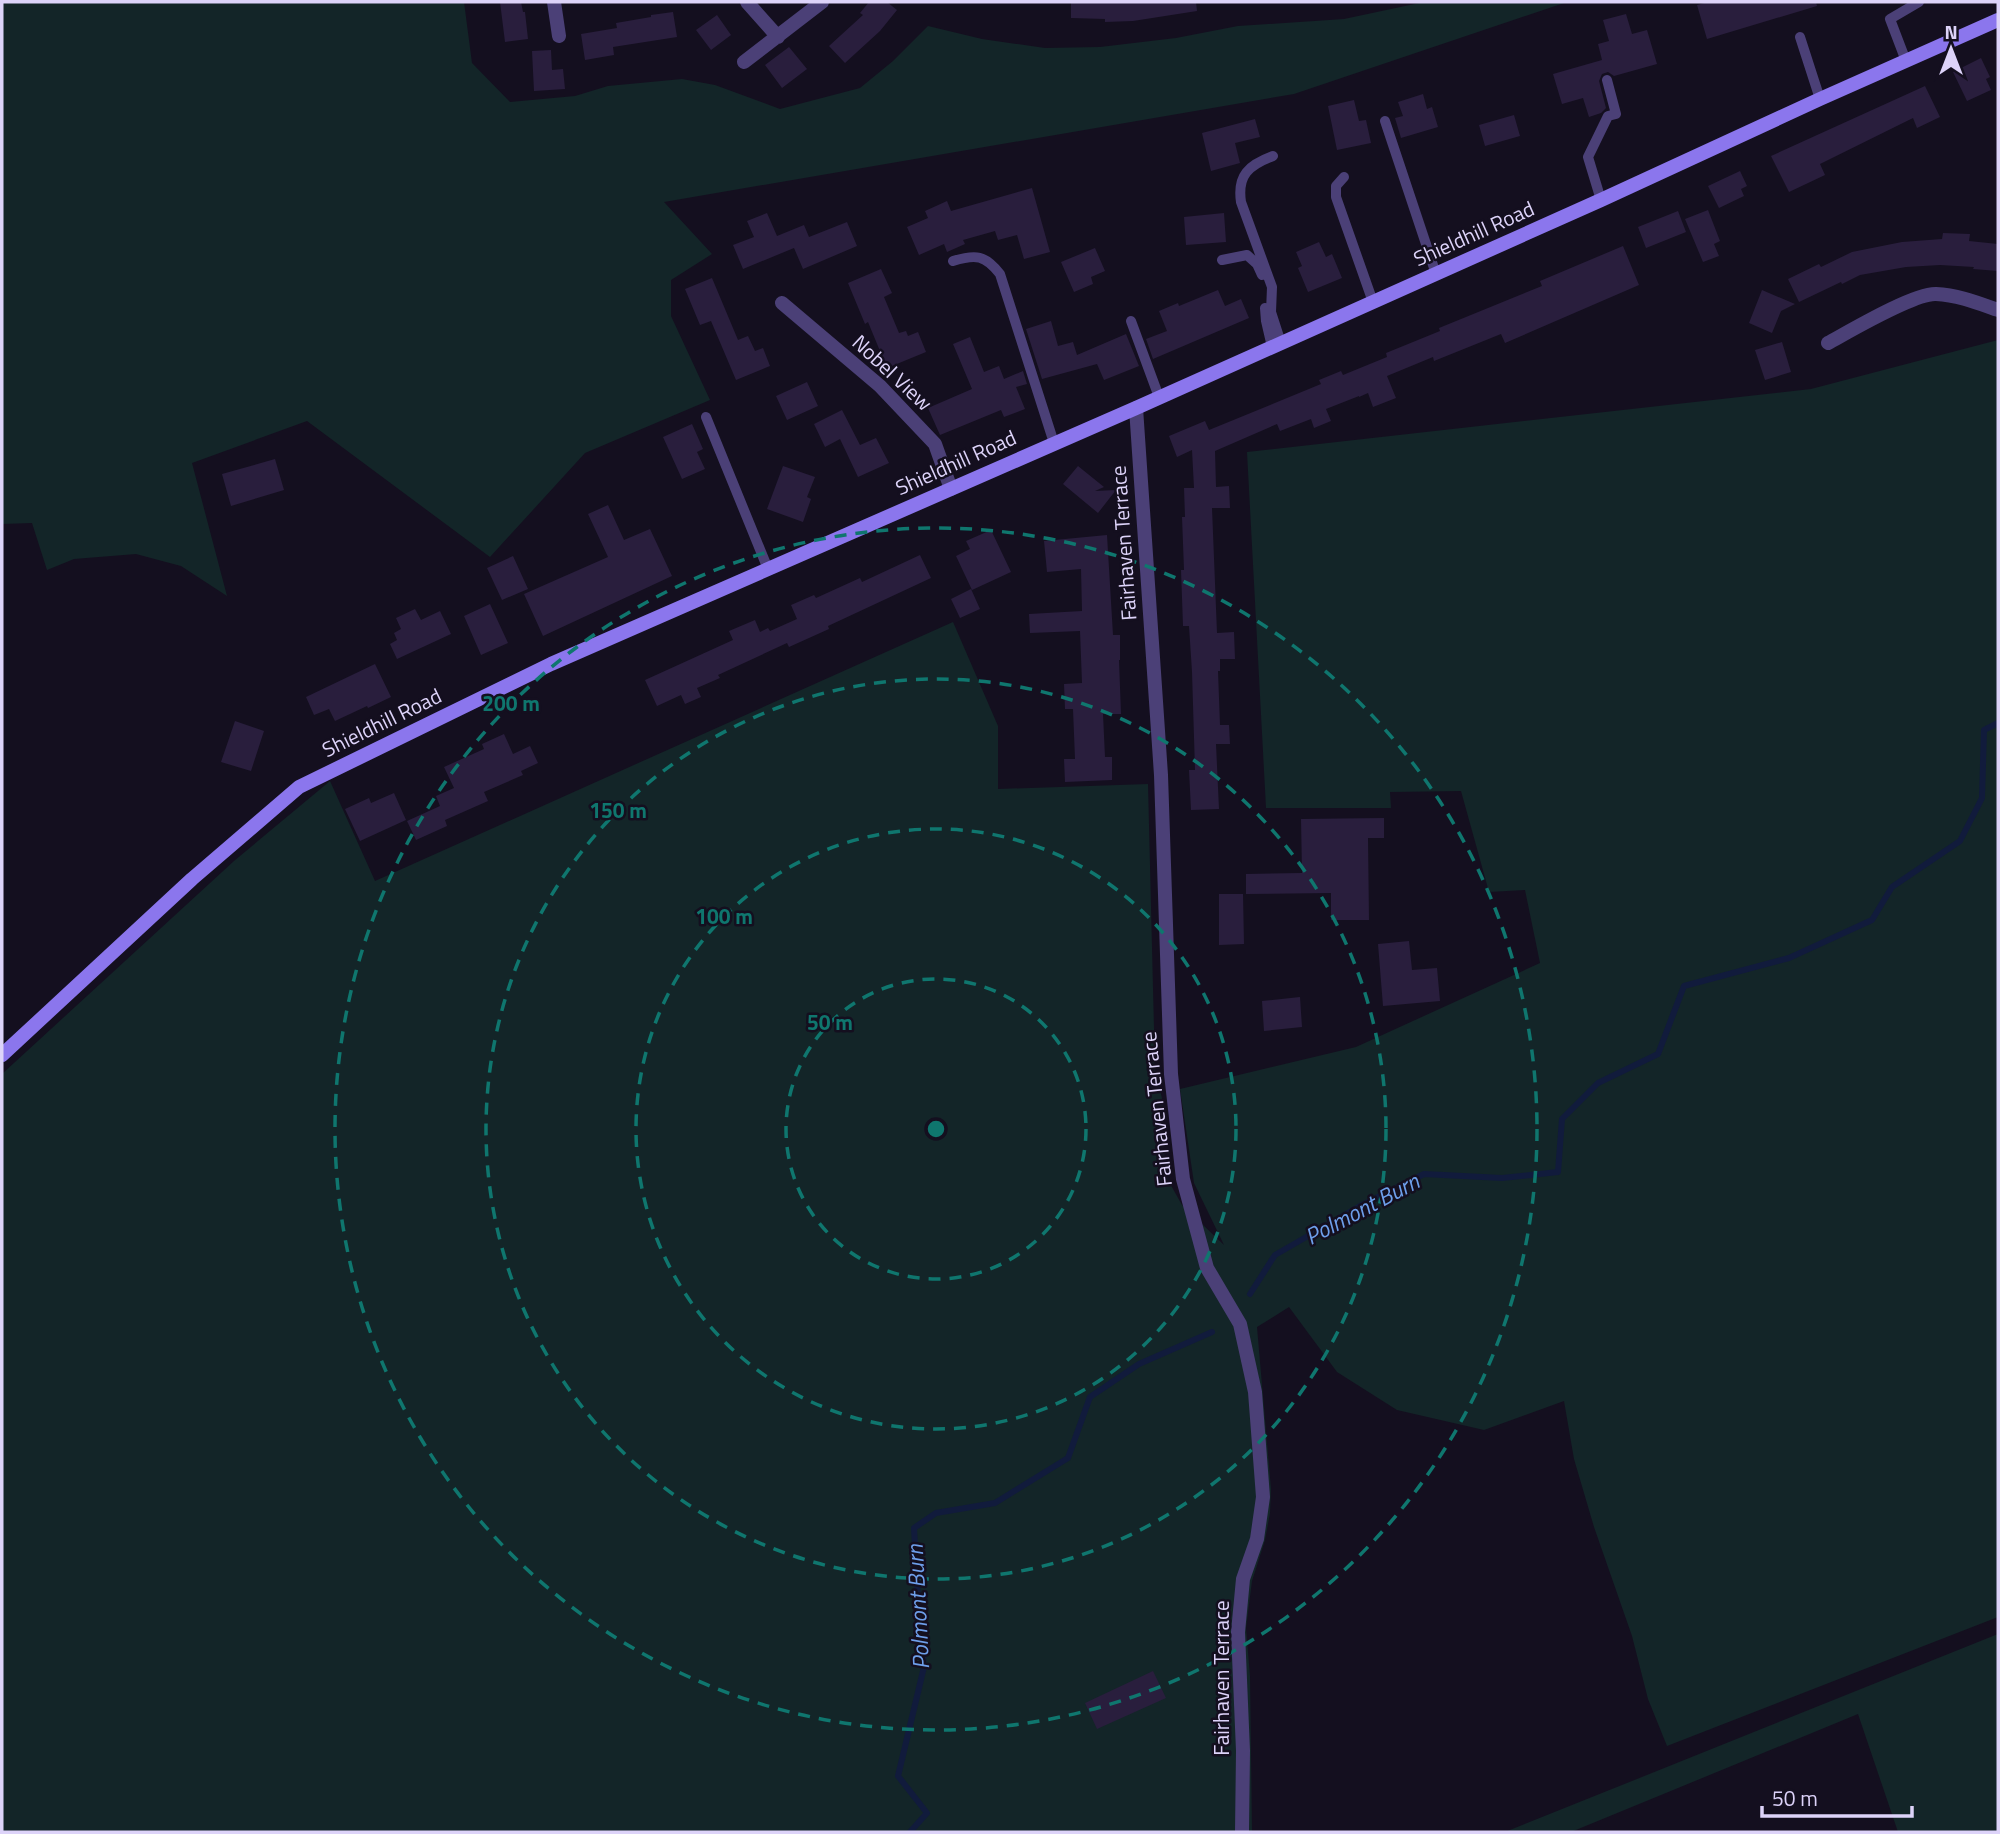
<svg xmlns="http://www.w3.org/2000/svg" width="2000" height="1834" font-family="'Titillium Web',sans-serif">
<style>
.green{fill:#132528}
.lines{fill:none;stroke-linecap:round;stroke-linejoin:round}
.stream{stroke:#111b3c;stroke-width:6}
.building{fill:#291e3d}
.lane{stroke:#4b4077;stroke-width:10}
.street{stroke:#4b4077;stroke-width:14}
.secondary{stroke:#8b76ed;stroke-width:14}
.ring{fill:none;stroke:#0f766e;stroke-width:3.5;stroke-dasharray:12 9}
.labels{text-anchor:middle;stroke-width:5;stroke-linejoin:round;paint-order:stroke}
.street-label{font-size:21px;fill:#ddd3f9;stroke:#140f1f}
.water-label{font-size:23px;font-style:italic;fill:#6e9feb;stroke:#140f1f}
.centre{fill:#0f766e;stroke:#140f1f;stroke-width:3.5}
.ring-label{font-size:21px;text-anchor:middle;font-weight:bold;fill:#0f766e;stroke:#140f1f;stroke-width:5;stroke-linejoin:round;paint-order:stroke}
</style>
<rect width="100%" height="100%" fill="#140f1f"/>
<!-- green -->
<path class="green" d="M2,2H464L472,63L510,102L575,96L608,86L682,79L715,85L780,109L860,88L893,61L928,26L982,39L1045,48L1100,47L1176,38L1238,26L1344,19L1424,2H1567L1294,94L664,202L712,254L671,280V316L710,400L585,453L490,557L307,421L192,463L227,596L181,566L136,554L74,559L47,570L32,523L2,524Z
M1998,340V1617L1667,1746L1648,1699L1632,1636L1594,1527L1574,1459L1564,1401L1484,1430L1397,1410L1337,1372L1289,1307L1257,1327L1271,1489L1270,1513L1265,1540L1252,1581L1246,1628L1250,1676L1252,1832H2V1074L234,861L330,781L375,881L953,622L998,726V789L1148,784L1155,1069L1165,1111L1161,1130L1168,1180L1182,1205L1224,1245L1194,1183L1180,1089L1356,1047L1540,963L1525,890L1489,892L1461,791L1390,792L1391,808H1266L1247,452L1811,389Z
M1998,1634V1832H1898L1858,1714L1571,1832H1505Z"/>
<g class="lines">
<!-- stream -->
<path class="stream" d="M1250,1294L1275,1255L1360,1206L1424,1174L1502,1178L1558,1172L1562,1119L1598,1083L1658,1054L1684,986L1789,958L1872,920L1892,887L1960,841L1982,798L1984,730L1998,723
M910,1832L927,1813L898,1776L924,1667L919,1615L914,1528L936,1513L995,1503L1068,1458L1090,1397L1139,1364L1212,1332"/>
</g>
<!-- building -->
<path class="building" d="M500,2H521L523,12H525L528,39L505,42Z
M869,2H887L897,10L880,31L845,63L829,46L863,15L860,13Z
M1071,2H1196L1197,11L1133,21L1105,22V19L1071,18Z
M1708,2H1816L1817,6L1707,39L1697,5Z
M673,12L677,37L613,47L614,55L585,60L581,34L617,28L616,23L651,17V15Z
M1626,14L1632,34L1647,30L1657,64L1614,76L1608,72L1602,74L1599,81L1606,108L1601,113L1589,117L1583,98L1562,104L1553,74L1602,60L1598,44L1609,41L1603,20Z
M717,15L731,35L711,50L696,30Z
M789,47L807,69L782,88L765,65Z
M551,50L552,70L563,69L565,89L534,91L532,51Z
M1981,58L1990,77L1986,79L1991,90L1967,101L1953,72Z
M1925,86L1940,117L1917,128L1913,118L1820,164L1825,175L1789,192L1771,156Z
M1423,94L1427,109L1432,107L1438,127L1401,138L1395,118L1403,116L1398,102Z
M1354,100L1359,121L1366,120L1371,143L1337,150L1328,106Z
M1514,115L1520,136L1485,146L1479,125Z
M1255,119L1260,137L1235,143L1240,163L1211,171L1202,133Z
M1740,171L1747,186L1741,189L1744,196L1719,208L1708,186Z
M1032,188L1050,252L1024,259L1017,235L998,240L995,231L963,240L965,244L947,252L944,244L919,255L907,227L928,218L925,211L947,201L951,211Z
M1708,210L1720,241L1714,244L1719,256L1703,262L1685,219Z
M1678,211L1686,232L1646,248L1638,227Z
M767,213L777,236L804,225L809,237L847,222L857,246L803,269L794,248L743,269L733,245L754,237L747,221Z
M1224,213L1226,242L1186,245L1184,217Z
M1943,233L1970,234L1969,241L1998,244V271L1973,269L1974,267L1940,265L1906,267L1860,275L1842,284L1841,282L1799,302L1788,279L1819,264L1821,267L1852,252L1902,242L1942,239Z
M1319,242L1326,257L1332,254L1342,278L1308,292L1298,268L1302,266L1296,252Z
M1623,246L1639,285L1505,343L1501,334L1434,361L1433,357L1387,376L1396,398L1373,407L1368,393L1359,397V396L1326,409L1331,421L1314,428L1311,419L1280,431L1277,424L1215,451L1216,487L1229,486L1230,508H1212L1217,633L1234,632L1235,659H1220V671H1218L1220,725H1229L1230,744H1216L1219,809L1191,810L1189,770H1195L1192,672L1189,626H1183L1181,570H1184L1182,517H1185L1184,488H1194L1192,450L1177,457L1169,436L1205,421L1209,430L1321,384L1319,380L1341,371L1343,375L1387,357L1386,353L1440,331L1439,328L1542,286L1540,281Z
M1095,248L1105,271L1091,277L1093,284L1074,292L1061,262Z
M881,269L892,293L884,297L899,333L906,331L908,336L918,332L926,352L887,368L868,322L865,324L848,283Z
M712,278L738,340L748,336L755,351L763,348L770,366L736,380L711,321L700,325L685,289Z
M1218,290L1225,306L1241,299L1249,318L1153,359L1146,339L1167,331L1159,311L1178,303L1179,306Z
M1762,290L1795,304L1781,311L1772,333L1749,323Z
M1051,321L1058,346L1073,342L1077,355L1126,334L1139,366L1104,380L1097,364L1042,379L1026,329Z
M970,337L984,372L999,366L1004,379L1023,371L1027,384L1016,387L1025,409L1004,417L1001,410L940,435L928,408L972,389L953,344Z
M1782,342L1791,372L1765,380L1755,350Z
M807,382L818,406L787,420L776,396Z
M842,410L860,445L876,438L889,463L858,477L840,439L825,447L814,424Z
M692,424L703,449L697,452L705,469L682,479L663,437Z
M275,459L284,490L231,506L222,474Z
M783,466L815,477L807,497L811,499L803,522L767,509Z
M1078,466L1104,487L1095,491L1116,490L1098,513L1063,484Z
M608,505L624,540L650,529L672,576L543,636L524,594L608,557L588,514Z
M991,530L1011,572L972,590L956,556L970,549L966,541Z
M1107,535L1113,635H1120V660H1119L1121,714H1103L1105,757H1112V780L1065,782L1064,759H1075L1073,709H1065L1064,684L1082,683L1080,631L1030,633L1029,614L1082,611L1081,569L1047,572L1044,541Z
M920,555L931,578L828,626L829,629L789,647L787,643L718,675L720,678L697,688L701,697L685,704L681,695L657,706L645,680L733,640L729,631L755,620L760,632L768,628L770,631L797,619L791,605L814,595L816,598L860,578L862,582Z
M513,556L528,589L502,600L487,568Z
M971,589L980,609L960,618L951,599Z
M490,604L508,643L481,655L464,616Z
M415,609L421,620L440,611L451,634L397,659L390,644L397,640L394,633L401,629L396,618Z
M375,664L391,697L368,708L367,706L335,721L329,709L314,715L306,697Z
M235,721L264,731L251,771L221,762Z
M504,734L513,754L530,746L538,763L521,771L523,775L484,792L488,801L445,820L447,826L416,840L407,821L440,806L436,796L454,788L444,767L484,749L482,744Z
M394,793L406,820L360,841L345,809L369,798L371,803Z
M1384,818V838H1368L1369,920H1331V893L1246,894V874L1302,873L1301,819Z
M1219,894H1243L1244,944L1219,945Z
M1409,941L1412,970L1437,968L1440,1001L1383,1006L1378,944Z
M1300,997L1302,1027L1264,1031L1262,1001Z
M1153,1671L1166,1698L1097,1729L1085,1703Z"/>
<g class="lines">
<!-- lane -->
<path class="lane" d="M1800,37L1820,99
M1906,61L1890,19L1919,2
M1385,121L1436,274
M1273,156C1249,165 1237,175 1241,202L1272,287L1271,312L1281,343
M1344,177L1336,186V197L1373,302
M1601,200L1588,157L1608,116L1616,114L1607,80
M1222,260L1247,255L1257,264L1262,275
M953,261C976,254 985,255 1000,274L1054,443
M1265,308L1266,321L1272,347
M1131,321L1159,397
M706,417L768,569"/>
<!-- street -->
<path class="street" d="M554,2L559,36
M747,2L778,37
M744,62L822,2
M782,303L880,386L935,444L951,489
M1828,343C1850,331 1914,293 1936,294C1958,295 1978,303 1998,310
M1136,408L1161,775L1171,1074L1183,1179L1207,1268L1240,1324L1255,1392L1263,1497L1257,1539L1243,1579L1238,1632L1243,1751L1242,1832"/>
<!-- secondary -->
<path class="secondary" d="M2,1055L192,879L299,787L551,664L1136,408L1601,200L1820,99L1998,20"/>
</g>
<!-- distance rings -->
<g class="ring">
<circle cx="936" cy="1129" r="150"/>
<circle cx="936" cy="1129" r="300"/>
<circle cx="936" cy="1129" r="450"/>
<circle cx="936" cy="1129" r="601"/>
</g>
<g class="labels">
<!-- street labels -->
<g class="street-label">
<text transform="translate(1474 234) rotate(-24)" y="7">Shieldhill Road</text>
<text transform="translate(892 373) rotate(43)" y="7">Nobel View</text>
<text transform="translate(956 463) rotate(-24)" y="7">Shieldhill Road</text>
<text transform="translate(1124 543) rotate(-94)" y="7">Fairhaven Terrace</text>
<text transform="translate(382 723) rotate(-26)" y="7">Shieldhill Road</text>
<text transform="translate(1157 1109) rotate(-96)" y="7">Fairhaven Terrace</text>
<text transform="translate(1222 1678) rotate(-90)" y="7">Fairhaven Terrace</text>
</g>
<!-- water labels -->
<g class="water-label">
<text transform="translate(1362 1209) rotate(-28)" y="8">Polmont Burn</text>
<text transform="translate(918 1607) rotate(-93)" y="8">Polmont Burn</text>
</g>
</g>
<circle cx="936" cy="1129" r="10" class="centre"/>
<g class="ring-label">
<text x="511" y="711">200 m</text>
<text x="618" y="818">150 m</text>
<text x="724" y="924">100 m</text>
<text x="830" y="1030">50 m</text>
</g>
<!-- border -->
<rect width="2000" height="1834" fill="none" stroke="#ddd3f9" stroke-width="7"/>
<!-- north arrow -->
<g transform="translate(1951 49)" stroke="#140f1f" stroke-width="5" paint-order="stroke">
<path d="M0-5L12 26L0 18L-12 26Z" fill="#ddd3f9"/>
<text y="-10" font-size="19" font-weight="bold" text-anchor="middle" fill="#ddd3f9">N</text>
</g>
<!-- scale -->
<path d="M1762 1806v10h150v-10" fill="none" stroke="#ddd3f9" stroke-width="3.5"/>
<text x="1772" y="1806" font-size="21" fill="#ddd3f9" stroke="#140f1f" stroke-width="5" paint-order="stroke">50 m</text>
</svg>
